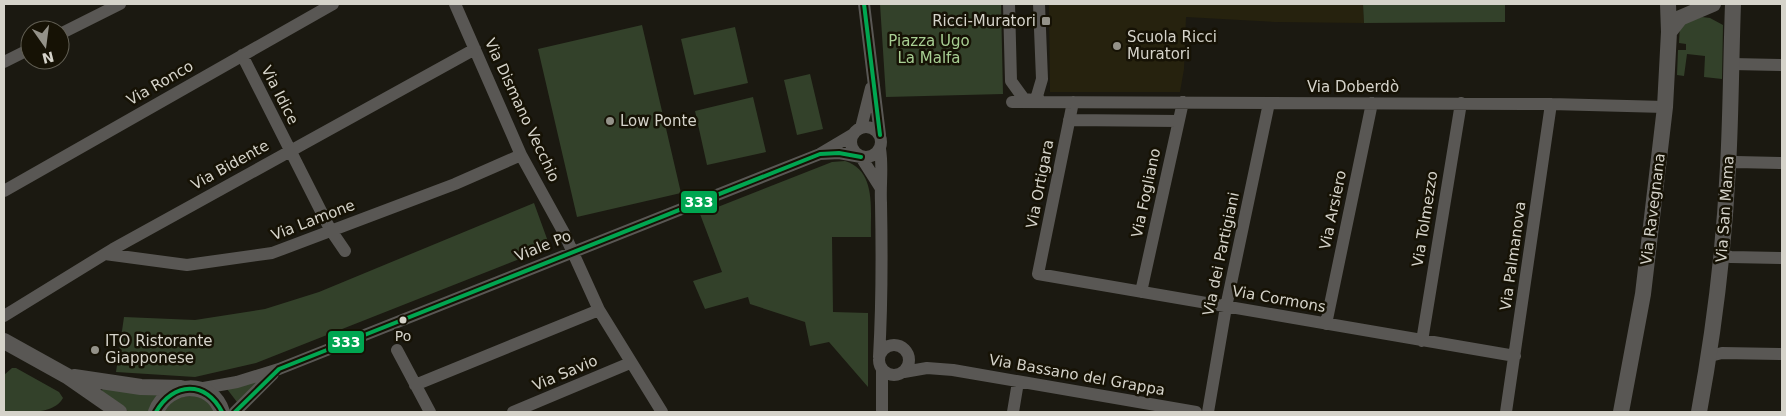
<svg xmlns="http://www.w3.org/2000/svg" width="1786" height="416" font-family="'DejaVu Sans',sans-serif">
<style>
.built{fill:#26220e}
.green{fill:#33412a}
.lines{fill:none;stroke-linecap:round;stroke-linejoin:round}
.minor{stroke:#595754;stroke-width:12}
.tertiary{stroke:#595754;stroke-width:16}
.bus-1-casing{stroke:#161205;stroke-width:8}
.bus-1{stroke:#00a651;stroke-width:4}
.poi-dot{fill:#949289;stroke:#161205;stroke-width:2}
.bus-dot{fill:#d5d3ca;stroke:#161205;stroke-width:2}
.labels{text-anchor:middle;stroke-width:5;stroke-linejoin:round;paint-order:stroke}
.bus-label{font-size:14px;fill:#d5d3ca;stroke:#161205}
.poi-label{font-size:15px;fill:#d5d3ca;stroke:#161205;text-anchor:start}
.park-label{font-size:15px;fill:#a8cf93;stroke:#161205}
.street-label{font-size:15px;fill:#d5d3ca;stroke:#161205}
.line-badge{stroke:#161205;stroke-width:2}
.badge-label{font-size:14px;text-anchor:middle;font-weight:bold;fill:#fff}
</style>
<rect width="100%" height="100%" fill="#1b1911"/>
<!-- built -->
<path class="built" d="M1049,4H1363L1364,23L1275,22L1186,17L1184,69L1180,92H1050Z"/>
<!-- green -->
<path class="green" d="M880,4H1001L1003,94L886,97Z
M1363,4H1505V22L1364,23Z
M1702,17L1710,18L1723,25L1722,79L1704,77L1705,56L1687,54L1684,76L1677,75L1678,50H1686V44L1679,43L1680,24Z
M642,25L681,193L577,217L538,49Z
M735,27L748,83L694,95L681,39Z
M810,74L823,129L797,135L784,80Z
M753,97L766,152L707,165L695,111Z
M845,161C877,171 870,210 871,237H832L833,312L868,313V387L829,342L810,346L805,322L750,304L748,297L705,309L693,281L722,272L700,214L832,162Z
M534,203L550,247L256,363L195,377L116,372L124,317L195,320L265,309L319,292Z
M12,368H16L59,392L63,398C53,416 22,412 4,412V375Z
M263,378L237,402L227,389Z
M104,387L161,393L150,412H129L101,392Z
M201,395L217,412H160L172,398Z"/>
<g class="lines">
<!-- minor -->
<path class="minor" d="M455,4L521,155L564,233L599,310L662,412
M864,4L880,135
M1009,4L1011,81L1024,99L1033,100
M1039,4L1042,79L1037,96L1040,101
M60,34L120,4
M242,55L330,229L345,251
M4,62L30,49
M1732,64L1782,65
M1012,102L1551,104L1665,107
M1073,102L1038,274L1515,356
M1069,120L1178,121
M851 142a15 15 0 1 1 30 0a15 15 0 1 1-30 0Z
M861,128L871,88
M820,154L839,153L861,157L880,187
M1728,165L1736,162L1782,163
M4,191L333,4
M1722,251L1725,256L1731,257L1782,258
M105,254L187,265L272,253L455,184L521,155
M1141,292L1183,102
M4,316L113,249L475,49
M1326,324L1372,103
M1422,341L1461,103
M879 360a15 15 0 1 1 30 0a15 15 0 1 1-30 0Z
M397,350L430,412
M1710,356L1722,353L1782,354
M879,357C882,306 882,254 881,203C880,184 883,167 880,149
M904,372L927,368L953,370L1196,412
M415,385L599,310
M198,389L237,382L279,369L820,154L852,135
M235,412L273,374
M513,412L630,363
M882,412V370
M1013,412L1018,382
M1208,412L1226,307L1269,103
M1506,412L1551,104"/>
<!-- tertiary -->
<path class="tertiary" d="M1669,32L1680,18L1713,4
M4,341L67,376L119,412
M74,377L141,387L181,388
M156,412C167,382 212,379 222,412
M1621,412L1643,294L1665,107L1669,32L1668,4
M1699,412C1714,331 1724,249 1728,167C1731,113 1731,58 1733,4"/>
<defs>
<path id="bus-1" d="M864,4L880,135
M156,412C173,382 206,380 222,412
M235,412L279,369L820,154L839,153L861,157"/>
</defs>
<!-- bus-1 casing -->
<use href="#bus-1" class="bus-1-casing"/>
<!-- bus-1 -->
<use href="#bus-1" class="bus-1"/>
</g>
<!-- markers -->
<g class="poi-dot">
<rect x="1041" y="16" width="10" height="10" rx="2.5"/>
<circle cx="1117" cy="46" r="5"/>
<circle cx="610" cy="121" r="5"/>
<circle cx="95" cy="350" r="5"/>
</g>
<circle class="bus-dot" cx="403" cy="320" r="4.5"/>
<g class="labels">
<!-- bus labels -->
<g class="bus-label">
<text x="403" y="341">Po</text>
</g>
<!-- poi labels -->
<g class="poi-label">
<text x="1036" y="26" text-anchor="end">Ricci-Muratori</text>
<text x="1127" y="42">Scuola Ricci<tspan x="1127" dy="17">Muratori</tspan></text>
<text x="620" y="126">Low Ponte</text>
<text x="105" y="346">ITO Ristorante<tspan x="105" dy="17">Giapponese</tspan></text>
</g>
<!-- park labels -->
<g class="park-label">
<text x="929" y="46">Piazza Ugo<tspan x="929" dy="17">La Malfa</tspan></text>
</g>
<!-- street labels -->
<g class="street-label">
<text transform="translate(160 83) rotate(-30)" y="5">Via Ronco</text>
<text x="1353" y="92">Via Doberdò</text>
<text transform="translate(280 95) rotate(63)" y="5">Via Idice</text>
<text transform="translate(522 110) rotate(65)" y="5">Via Dismano Vecchio</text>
<text transform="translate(230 165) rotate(-29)" y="5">Via Bidente</text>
<text transform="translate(1040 184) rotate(-79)" y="5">Via Ortigara</text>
<text transform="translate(1146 193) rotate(-78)" y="5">Via Fogliano</text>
<text transform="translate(1653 209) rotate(-83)" y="5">Via Ravegnana</text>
<text transform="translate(1725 209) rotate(-86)" y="5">Via San Mama</text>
<text transform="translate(1333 210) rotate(-78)" y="5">Via Arsiero</text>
<text transform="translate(1425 219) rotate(-81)" y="5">Via Tolmezzo</text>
<text transform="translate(313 220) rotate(-21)" y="5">Via Lamone</text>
<text transform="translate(543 246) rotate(-22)" y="5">Viale Po</text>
<text transform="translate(1221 254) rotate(-78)" y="5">Via dei Partigiani</text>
<text transform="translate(1513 256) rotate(-82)" y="5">Via Palmanova</text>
<text transform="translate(1279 299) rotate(10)" y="5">Via Cormons</text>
<text transform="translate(565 373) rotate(-23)" y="5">Via Savio</text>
<text transform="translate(1077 375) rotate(10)" y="5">Via Bassano del Grappa</text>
</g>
</g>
<g class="line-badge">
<rect x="680" y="190" width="38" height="24" rx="5" fill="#00a651"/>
<rect x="327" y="330" width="38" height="24" rx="5" fill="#00a651"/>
</g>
<g class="badge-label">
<text x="699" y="207">333</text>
<text x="346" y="347">333</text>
</g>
<!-- border -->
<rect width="1786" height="416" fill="none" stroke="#d5d3ca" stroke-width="10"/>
<!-- north arrow -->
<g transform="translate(45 45) rotate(166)"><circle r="24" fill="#161205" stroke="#625f54"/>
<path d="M0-4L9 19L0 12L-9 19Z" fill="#949289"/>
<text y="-8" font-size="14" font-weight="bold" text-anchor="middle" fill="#d5d3ca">N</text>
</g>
</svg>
